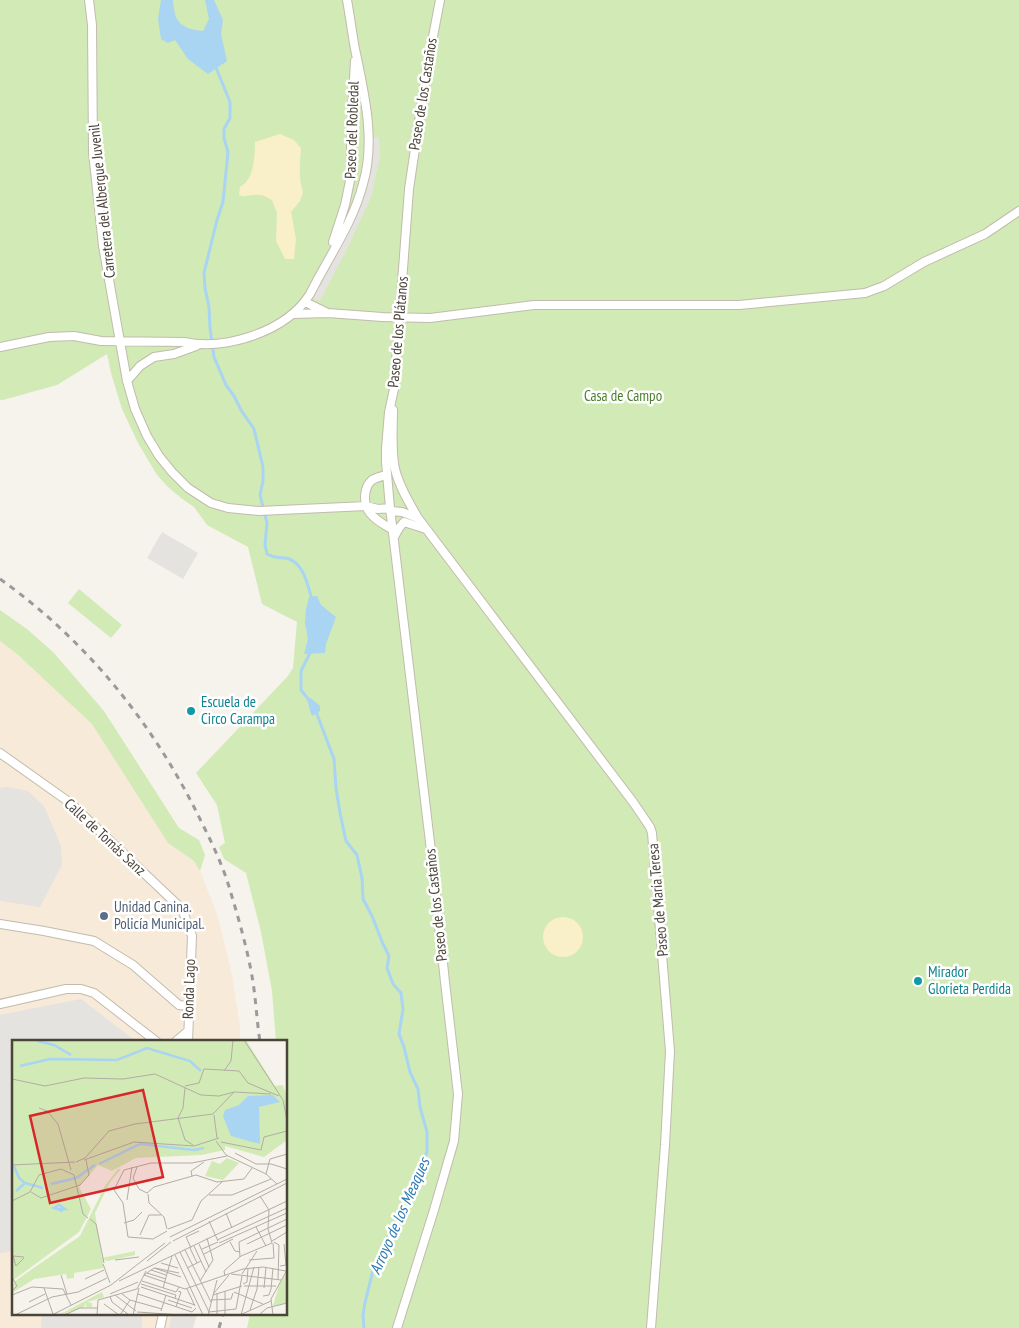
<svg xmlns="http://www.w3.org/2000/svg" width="1019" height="1328" font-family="'PT Sans Narrow',sans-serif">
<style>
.commercial{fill:#f7ead8}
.green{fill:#d2eab5}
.sand{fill:#f9efc9}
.parking{fill:#e5e3e0}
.water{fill:#a9d4f2}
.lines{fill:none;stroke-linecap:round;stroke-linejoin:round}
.stream{stroke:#a9d4f2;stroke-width:3}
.street-casing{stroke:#c2bbae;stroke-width:10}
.street{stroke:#fff;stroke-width:8}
.rail{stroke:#9a9a9a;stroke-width:3;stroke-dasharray:6 6;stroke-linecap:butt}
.culture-dot{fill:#0f9aa8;stroke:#fff;stroke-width:2}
.service-dot{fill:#5c6f8a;stroke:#fff;stroke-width:2}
.labels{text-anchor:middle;stroke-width:5;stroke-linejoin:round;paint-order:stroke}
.street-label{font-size:15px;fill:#4b4439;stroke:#fff}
.park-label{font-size:15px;fill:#4a7f2a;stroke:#fff}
.culture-label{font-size:15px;fill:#0d838f;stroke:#fff;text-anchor:start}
.service-label{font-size:15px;fill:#4e5e75;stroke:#fff;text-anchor:start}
.water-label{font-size:16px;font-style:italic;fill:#2e7ab2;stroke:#fff}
.inset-river{fill:none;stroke:#a9d4f2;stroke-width:2.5}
.inset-road{fill:none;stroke:#b2ada4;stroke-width:1}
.view{fill:#d62828;fill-opacity:0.15;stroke:#d62828;stroke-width:2.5}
.inset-edge{fill:none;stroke:#4b4439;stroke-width:2.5}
</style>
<rect width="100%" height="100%" fill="#f6f3ec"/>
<!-- commercial -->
<path class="commercial" d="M0,641L17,654L92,724L168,843L194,861L200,871L218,917L232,975L240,1027V1042H14V1314H197L193,1328H0Z"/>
<!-- green -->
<path class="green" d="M0,0H1019V1328H247L250,1314H286V1042H276L272,991L261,932L246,873L224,859L219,847L225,843L217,805L196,773L287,677L293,668L297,622L262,604L248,547L207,525L194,507L181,498L168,487L157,475L138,443L122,409L111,373L107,354L57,385L3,400H0Z
M79,589L122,625L111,638L68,603Z
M0,610L27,629L54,653L104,711L179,828L199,840L205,855L200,871L194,861L168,843L92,724L17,654L0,641Z"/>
<!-- sand -->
<path class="sand" d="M280,134L294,140L301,148C300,163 298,177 303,192L300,201L291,212L296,239L294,259H285L276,241L277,213L272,200C268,198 264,195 260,195C252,194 246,198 239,195L240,187C242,185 245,184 246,182C254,174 255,152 255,142Z
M543 937a20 20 0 1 1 40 0a20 20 0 1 1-40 0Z"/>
<!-- parking -->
<path class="parking" d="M372,137H379L380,157L371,197L347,249L320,301L313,299L361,204L367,187L371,163Z
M162,532L198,553L183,579L147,558Z
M6,787L28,791L44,806L61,846L62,865L40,907L0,901V788Z
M81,999L137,1042H14V1251L0,1253V1015Z
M42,1314H142V1328H41Z
M172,1314H197L193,1328H169Z"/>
<!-- water -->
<path class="water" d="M161,0H173C174,22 181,29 203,31L209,19L205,0H214L223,20L221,34L227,61L208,74L188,59L175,40L168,43L161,39L158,19Z
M317,596L321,605L336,617L326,644L325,653L304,654L308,639L305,623L306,609L309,597Z
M306,697L312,699L320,706V711L312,716C309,710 309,703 306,697Z"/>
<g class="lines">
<!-- stream -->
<path class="stream" d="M215,65L230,102V118L224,129V138L228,152L223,202L217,220L204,273L205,288L209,307L210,328L214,357L226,385L234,396L241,410L254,429L263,467V481L260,495L267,523L265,545L267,554C276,559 277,557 286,558C304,562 308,586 312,600
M309,700L301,690V671L311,651
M315,709L334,759L336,788L340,813L346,841L357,855L362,878L363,899L372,916L383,944L389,956L387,968L393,984L401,993L403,1009L399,1034L404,1047L410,1072L418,1089L420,1107L427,1132V1152L416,1175L408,1202L391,1230L373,1270L365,1303L363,1315L364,1328"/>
<defs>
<path id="street" d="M89,0L92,25L93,152L103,246L127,381L135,409L147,436L159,456L172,472L188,488L211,503L218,505L228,508L259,511L366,506L378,509L390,508
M333,242L345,205L351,176V131L355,61
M305,302L326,312
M293,314L328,313L382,317L430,318L534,305H739L865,293L884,286L924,262L985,234L1019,211
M0,347L49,337L74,336L101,341L184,342C226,351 287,331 310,294C328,258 353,223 363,184C376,141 364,92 355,49C352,33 350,16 347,0
M127,381L140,366L154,357L174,354L196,346
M393,410C393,427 391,452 395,469C399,486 409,503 418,518L633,802L650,827L652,833L670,1051L665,1145L651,1328
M387,475C382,476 377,477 372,480C363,488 363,504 370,513C376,521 385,525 393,530
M391,511L402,512L418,518
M394,537L399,528L404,522L426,529
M0,753L69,802L182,909L192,936L188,1042
M0,924L44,931L94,941L133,965L179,1005L189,1006
M0,1004L66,989H81L94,993L157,1042
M175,1042L188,1031
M160,1328L163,1314
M397,1328L434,1210L454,1141L458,1094L445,982L432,859L390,508L386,462V448L389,412L394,389L409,189L427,68L440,0"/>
</defs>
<!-- street casing -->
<use href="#street" class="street-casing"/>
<!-- street -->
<use href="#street" class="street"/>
<!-- rail -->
<path class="rail" d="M0,579C83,638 148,717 194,807C207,833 222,862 230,890C239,920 248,951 253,982C256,1002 257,1022 260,1042
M219,1328L223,1314"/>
</g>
<!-- markers -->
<g class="culture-dot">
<circle cx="191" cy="711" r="5"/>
<circle cx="918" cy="981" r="5"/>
</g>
<circle class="service-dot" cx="104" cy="916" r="5"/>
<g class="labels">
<!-- street labels -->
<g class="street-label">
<text transform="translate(423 94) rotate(-81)" y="5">Paseo de los Castaños</text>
<text transform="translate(352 130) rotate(-88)" y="5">Paseo del Robledal</text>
<text transform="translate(102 201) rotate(-96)" y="5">Carretera del Albergue Juvenil</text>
<text transform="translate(398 332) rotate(-85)" y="5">Paseo de los Plátanos</text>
<text transform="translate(105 837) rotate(43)" y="5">Calle de Tomás Sanz</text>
<text transform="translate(658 900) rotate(-95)" y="5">Paseo de María Teresa</text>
<text transform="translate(436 905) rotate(-96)" y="5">Paseo de los Castaños</text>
<text transform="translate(189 989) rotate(-88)" y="5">Ronda Lago</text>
</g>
<!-- park labels -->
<g class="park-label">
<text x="623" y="401">Casa de Campo</text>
</g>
<!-- culture labels -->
<g class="culture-label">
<text x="201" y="707">Escuela de<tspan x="201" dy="17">Circo Carampa</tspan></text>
<text x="928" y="977">Mirador<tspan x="928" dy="17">Glorieta Perdida</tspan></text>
</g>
<!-- service labels -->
<g class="service-label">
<text x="114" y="912">Unidad Canina.<tspan x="114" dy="17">Policía Municipal.</tspan></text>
</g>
<!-- water labels -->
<g class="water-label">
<text transform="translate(399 1216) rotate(-66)" y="6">Arroyo de los Meaques</text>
</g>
</g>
<!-- overview -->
<g transform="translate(12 1040)">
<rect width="275" height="275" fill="#f6f3ec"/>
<path d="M0,0H234L263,46L271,45L275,57V100L252,117L213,106V110L189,115L124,118L100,131L86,125L67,147L79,169L67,192L0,241ZM215,118L227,123L211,140L193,136L200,121L208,124ZM106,129H109L98,142L83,173L90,218L123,211V215L95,221L91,219V228L62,233V238L55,239L54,234L22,239L0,253L3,241L68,196L93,146ZM275,232V263L261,266L267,245ZM90,252L92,257L75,262L80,263V267H74V263L72,267L47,275Z" fill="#d2eab5"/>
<path d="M261,55L268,62L247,67L248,104L219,96L211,76L213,70L227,65L236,56Z" fill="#a9d4f2"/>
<path class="inset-river" d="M25,1L42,5L59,15M8,26L38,19L105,20L135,8L178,21L189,31M87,124L128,104L182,110L192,108M2,126L7,138L13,143M39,144L64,138L83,125M4,151L13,143L31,148M46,169H53L47,165L42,168L51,171"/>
<path class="inset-road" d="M232,0L271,60L275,80M212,31L219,21L221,0M0,39L33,46L72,38L111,39L143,34L189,55L207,56L222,52M173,46L187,43L192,29L227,31L236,43L267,56M27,68L35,71L46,84L59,130M201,74L222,52L259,54M202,75L205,98M166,78L173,100L181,105M166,78L171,68L173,48M204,101L214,115L254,134L265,144M209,102L249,110L252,97L275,91M223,113L244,124H259L275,129M72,120L122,102L182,106L207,98M64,122L73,118L97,91L123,84L201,74M0,125L63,122M125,127L121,138L127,149L135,153M254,134L258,119L275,114M180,136L179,131L192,122M19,152L29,158L68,145L77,135L74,120M135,153L142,147L184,135L205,142L232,139L240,128M136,154L137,163L152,177L155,189M197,155H220L259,139M248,156L257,170L256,189L260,203M115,160L120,127M0,161L18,152L27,135L49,129L62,135L71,174L76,178M214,173L220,188M78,179L84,184L92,223M197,181L206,201M112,183L122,180L130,172M244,187L254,206M156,189L180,180L189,161L210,142M155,191L141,199L116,197L111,163L102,150L112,130L139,123H180L215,116M128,195L137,175H149M158,197L275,139M205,200L275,168M161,201L275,143M260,201L275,192M218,202L223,211L228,212M262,202L267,205L266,239M207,203L275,173M187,204L197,227M235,204L275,185M182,206L194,232M178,208L185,223M179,208L174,197L187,191M190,209L206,202M173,210L199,262M168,212L197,272L224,269M192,214L221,199M163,215L191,275M228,217L227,202L275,179M12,218L4,226L1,216L12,217M103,220L127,217M237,220L262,218L261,203M135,221L159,202M149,223L166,228M91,224L98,243M268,226L274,225L272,204M143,228L167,233M175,228L189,221M139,230L154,235M135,233L154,239M219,234L269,240M230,234L245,211M49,235L55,254M213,236L212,231L229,216L260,203M0,237L5,246L0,251M169,237L142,228L132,235L173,249L231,229L251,227L274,231M73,239L92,230M107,241L275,161M130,241L164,252L167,247M188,241L201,220L195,198M129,244L164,255L163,258M231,244L235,242L236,228M232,246H264M129,247L183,265M32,248L41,274M151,248L160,216M252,248L254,227M175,249L183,266M213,251V275M222,252L251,264M202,253L217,235M98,254L126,242M110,254L118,260L150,269M126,254L180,272L184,268M0,255L20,247L51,249L59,265M103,255L124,271M201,255L230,246M98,256L100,262L117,275M251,256L257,255L259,249L261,228M156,260L180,268M199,260L219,259L221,253M17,262L33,254M92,264L107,275M164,267L169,252L166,251M224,269L230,236M238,270L245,249L247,227M149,271L154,255M125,272L169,275M3,275L40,257L66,252L95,238M40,275L99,245L153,203M52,275L68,268H86M85,275L86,260L125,249L134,231M108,275L118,260M121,275L127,248M196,275L205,240M205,275V253M228,275L259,261M229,275L242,227M247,275L255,268L275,263M261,275L259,259L275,230"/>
<path class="view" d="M131,50L151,137L38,163L18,76Z"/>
<rect width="275" height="275" class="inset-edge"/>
</g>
</svg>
